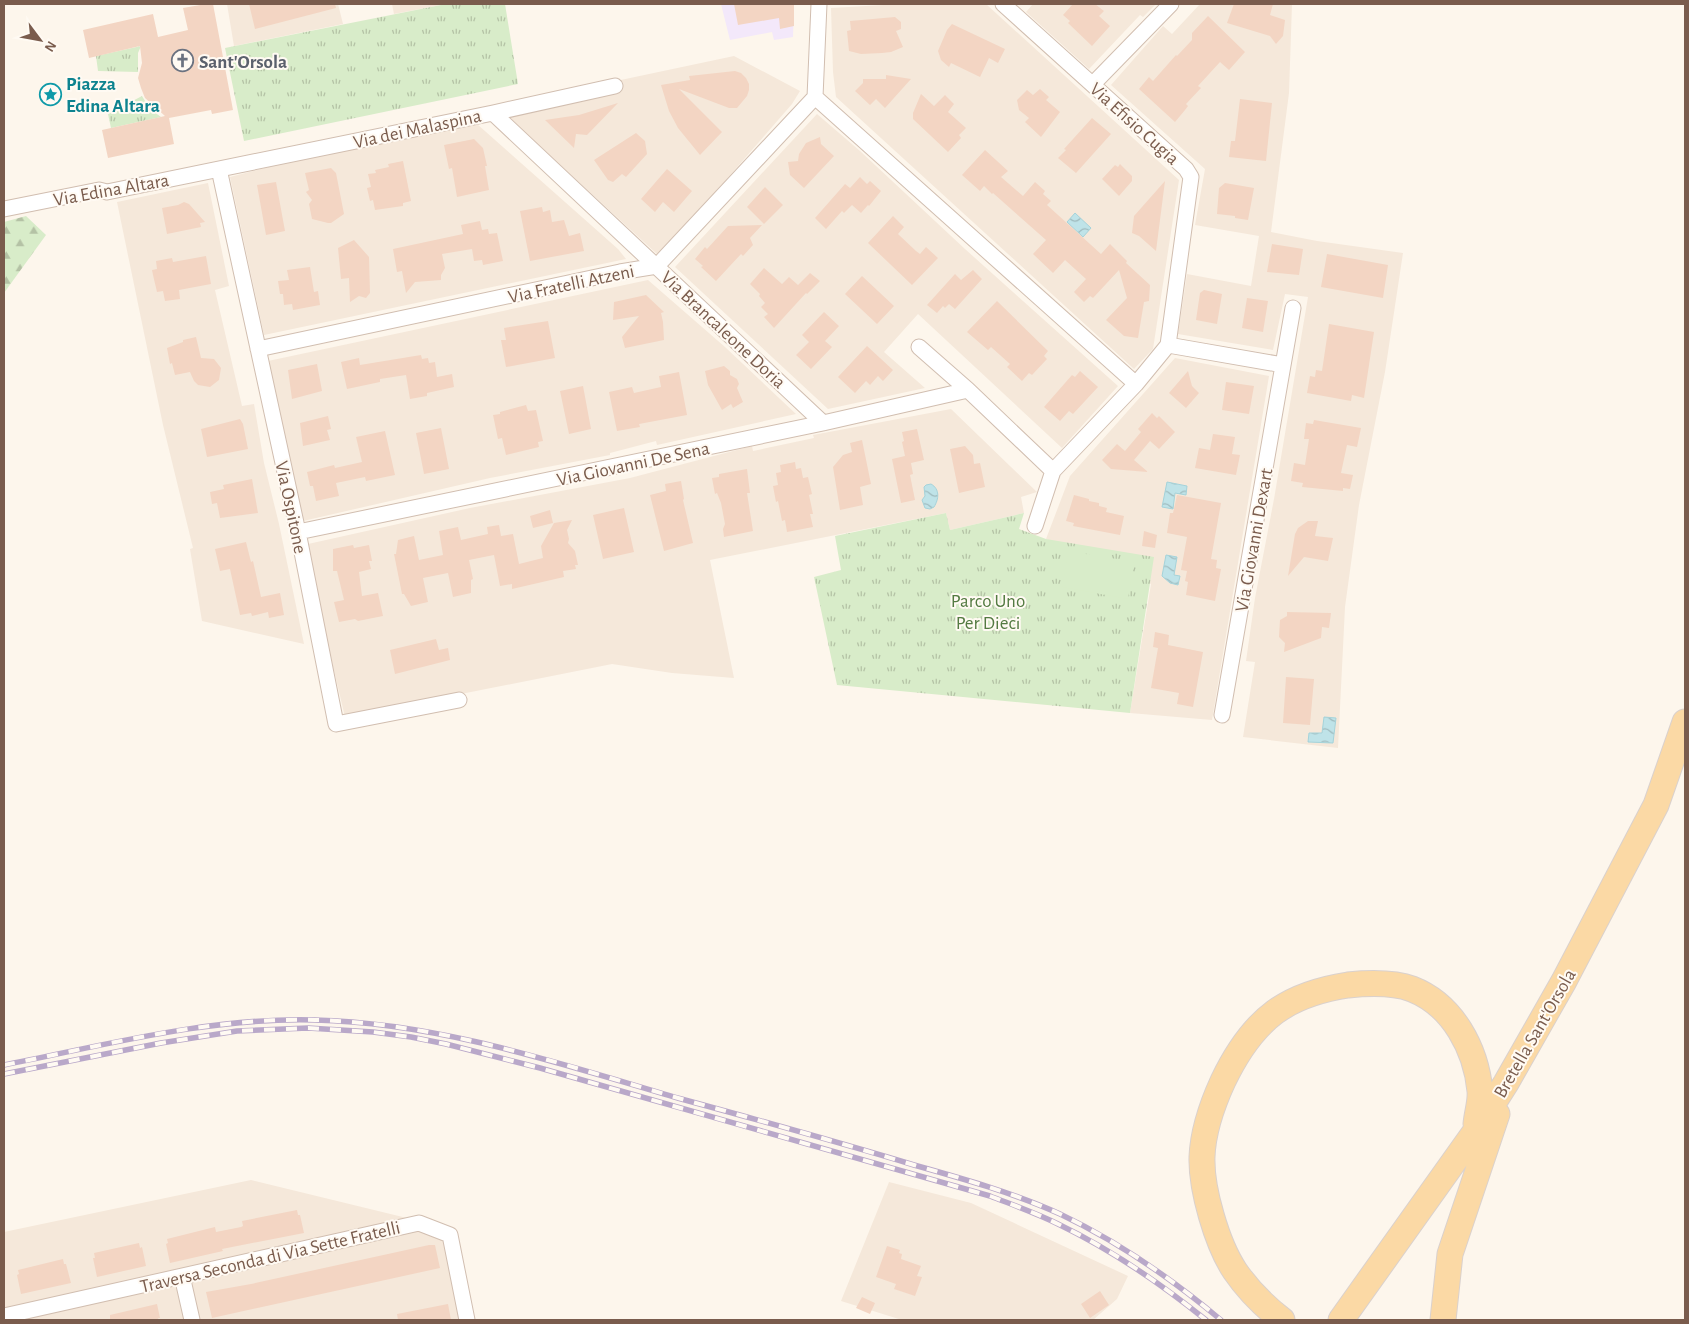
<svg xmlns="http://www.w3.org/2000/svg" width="1689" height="1324" font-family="'Alegreya Sans',sans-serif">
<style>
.residential{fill:#f5e8da}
.education{fill:#f3e8fa}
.grass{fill:url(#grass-tufts)}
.forest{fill:url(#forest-firs)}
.pitch{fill:#d8ecc9}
.water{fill:url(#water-waves);stroke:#a5d3da}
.building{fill:#f3d5c3}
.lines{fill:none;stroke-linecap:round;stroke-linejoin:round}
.street-casing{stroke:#d1beb0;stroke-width:17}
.primary-casing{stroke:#dad1cd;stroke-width:27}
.street{stroke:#fff;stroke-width:15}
.primary{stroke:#fbd9a5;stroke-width:25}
.rail-casing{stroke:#b9a8c9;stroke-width:5.5}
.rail{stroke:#fffaf3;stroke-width:4;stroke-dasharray:11;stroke-linecap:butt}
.labels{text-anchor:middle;stroke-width:4;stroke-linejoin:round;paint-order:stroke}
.worship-label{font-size:19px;font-weight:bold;fill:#5b616d;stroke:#fffaf3;text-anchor:start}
.culture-label{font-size:19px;font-weight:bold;fill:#0d838f;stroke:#fffaf3;text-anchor:start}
.street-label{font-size:19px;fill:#7a5c4d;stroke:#fffaf3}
.park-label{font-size:19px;fill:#537a41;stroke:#fffaf3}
</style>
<defs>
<pattern id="grass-tufts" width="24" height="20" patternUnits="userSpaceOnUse" patternTransform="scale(1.25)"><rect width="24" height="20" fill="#d8ecc9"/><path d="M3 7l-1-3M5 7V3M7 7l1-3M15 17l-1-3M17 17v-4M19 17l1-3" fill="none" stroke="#b4c2a5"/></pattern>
<pattern id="forest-firs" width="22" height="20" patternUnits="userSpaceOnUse" patternTransform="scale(1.25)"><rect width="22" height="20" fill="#d8ecc9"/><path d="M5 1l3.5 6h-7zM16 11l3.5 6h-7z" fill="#b4c2a5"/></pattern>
<pattern id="water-waves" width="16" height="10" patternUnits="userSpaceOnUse" patternTransform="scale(1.25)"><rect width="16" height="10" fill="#bfe3e8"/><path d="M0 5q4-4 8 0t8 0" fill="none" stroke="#a0bbbe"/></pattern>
</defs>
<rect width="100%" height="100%" fill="#fdf6ec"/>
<!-- residential -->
<path class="residential" d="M227,4H338L343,24L234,46Z
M392,4H446L394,14Z
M901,4H986L1179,180L1153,349L1134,369L836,97L833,72L831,8Z
M1033,4H1156L1143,17L1140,15L1089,69L1026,12Z
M1200,4H1292L1289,93L1271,232L1317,241L1403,253L1385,372L1359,505L1345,607L1338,748L1243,737L1255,662L1246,661L1255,598L1274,499L1308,297L1285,294L1273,350L1178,334L1187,274L1251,286L1259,236L1195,225L1205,169L1111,85L1163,26L1172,34Z
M734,56L800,91L792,104L725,181L657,254L507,116L618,93L615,86L616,81Z
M817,114L860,151L965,249L1118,386L1062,448L918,314L884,352L925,388L828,409L675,267Z
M477,124L618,249L626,259L264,335L230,177L288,162Z
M208,183L229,286L215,290L242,406L254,404L264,463L279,524L304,644L202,621L190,549L193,548L163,425L117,202Z
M648,280L725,347L796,414L657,445L656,441L610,453V455L490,478L303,521L268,361Z
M1175,358L1269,376L1212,720L1130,713L1151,584L1046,539L1070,476Z
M951,409L1037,492L1021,497L1024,513L950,530L946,513L710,560L734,678L672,673L612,664L345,717L327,641L308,544L470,508L630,478L752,446L753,451L814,438L813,435Z
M251,1180L452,1229L473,1320H4V1232Z
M889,1182L971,1203L1128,1276L1117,1299L1093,1320H902L841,1301Z"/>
<!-- education -->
<path class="education" d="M721,4H794L793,37L774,40L772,32L730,40Z"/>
<!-- grass -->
<path class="grass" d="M446,4H505L518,84L244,141L225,48Z
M141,46L138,53V72L98,71L96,56Z
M142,96L150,109L161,117L111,128L108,114Z
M946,513L950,530L1024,513L1019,529L1046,539L1154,557L1130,713L837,685L814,577L841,570L835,536Z"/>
<!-- forest -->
<path class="forest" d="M26,216L46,235L4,293V222Z"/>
<!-- pitch -->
<path class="pitch" d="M1068,551L1134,562L1128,599L1062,587Z"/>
<!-- water -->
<path class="water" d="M1075,213L1091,228L1083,237L1067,222Z
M1167,482L1187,486L1186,495L1175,493L1173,509L1162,507Z
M931,484C940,489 939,499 934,507L930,509L925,508L922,500L925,496L924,487L926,485Z
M1166,555L1177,557L1174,575L1180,576L1178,585L1170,583L1162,576Z
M1324,717L1336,718L1333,743L1308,742L1309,733H1322Z"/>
<!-- building -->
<path class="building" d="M206,4H213L233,110L212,114L211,110L169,118L174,144L108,158L102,130L165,116L145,98L141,88L138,78L142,63L140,46L89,58L83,30L153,14L158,37L188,30L183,8Z
M249,4H335L336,8L255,29Z
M734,4H794V26L780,29L779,18L738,25Z
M1073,4H1095L1104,11L1099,16L1110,26L1092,46L1068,23L1070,21L1063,15Z
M1234,4H1273L1270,15L1285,20L1283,36L1276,44L1270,36L1227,23Z
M1208,16L1245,52L1229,70L1220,62L1198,86L1201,88L1186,104L1188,106L1185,110L1175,122L1139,89L1149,77L1153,81L1176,55L1177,56L1192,40V33Z
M895,17L901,22V29L896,31L903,47L891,52L882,53L861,54L849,51L847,31L851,30L850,21Z
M952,24L1005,49L998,63L989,58L980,77L951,63L949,67L941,60L938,51L947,30Z
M735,71L741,73L746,78L749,84V90L747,96L737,108H729L679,89L722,132L700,155L678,128L669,111L661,85L690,80L689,76Z
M886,75L911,79L885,108L876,99L870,105L855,91L863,83V79H886Z
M1040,89L1049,97L1046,100L1060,112L1041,137L1025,122L1029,118L1019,110L1017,100L1027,90L1033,95Z
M921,94L934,106L945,95L954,104L948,112L966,128L959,135L961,138L948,152L913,119V113Z
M1240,99L1272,103L1266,161L1229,157L1231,141H1235Z
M618,103L587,135L576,134L574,148L545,120L579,115Z
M1092,118L1111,134L1076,173L1058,158L1066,150L1064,149Z
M636,133L645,141L647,154L626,177L622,174L613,182L608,180L594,160Z
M820,137L821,144L834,156L804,188L790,175L788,162L798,161L799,154L806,143Z
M474,139L483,148L487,166H485L489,190L457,197L452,168L449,169L444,145Z
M985,150L1008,171L1001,177L1023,196L1035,182L1045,191L1043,194L1051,201L1047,205L1101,254L1110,244L1127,261L1126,263L1150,285L1149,301L1144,302L1138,338L1124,336L1106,320L1127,298L1119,270L1093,298L1090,296L1084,302L1074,292L1086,279L1065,260L1053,273L1033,254L1046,240L993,193L992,194L984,186L980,191L962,175Z
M403,161L411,201L403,203V206L375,210L373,200L370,201L367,188L371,187L368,174L376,173L375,170L389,167L388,164Z
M1120,164L1132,176V181L1119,196L1102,179L1115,165L1118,167Z
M331,168L336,173L344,214L331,223H328L312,219L309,204L312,200L306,192L309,190L305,173Z
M667,169L692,191L674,212L663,202L655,212L641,199Z
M860,177L867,184L870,181L881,191L869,206L868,205L861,213L852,205L844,213L842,211L826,229L815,218L845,184L850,188Z
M1165,181L1156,251L1139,236L1132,233L1134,216Z
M276,182L285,231L266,235L257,185Z
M1225,183L1254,188L1248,220L1235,218V216L1217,214L1219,188Z
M765,187L783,205L764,224L747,207Z
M184,202L189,204L205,222L200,223L201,227L167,234L162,208L178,205Z
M542,207L543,212L550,210L552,222L564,220L569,236L580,233L584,251L530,261L520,211Z
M893,216L904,227L898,234L916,251L920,254L926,247L938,258L912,285L868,243Z
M480,221L482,230L488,229L489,234L497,233L503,261L483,265L482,260L474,261L472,249L442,254L445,268L441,275V280L415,282L406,293L402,271L397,272L393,249L463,234L461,225Z
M762,225L750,238L753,245L743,256L741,254L716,281L701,267L703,266L695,259L705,247L707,249L728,226Z
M354,240L369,257L370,293L366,298L359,296L350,302L349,278L341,279L338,248Z
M1272,244L1303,249L1299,275L1267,272Z
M1327,254L1388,265L1383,298L1321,287Z
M206,256L211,284L179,290L180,299L165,301L163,291L157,292L153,275L152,270L157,269L156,261L172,258L173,262Z
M310,267L314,292L318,291L320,305L293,310L292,304L284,305L283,294H280L278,281L289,280L287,270Z
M764,268L782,284L789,277L798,285L810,273L820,281L807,294L806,293L774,328L764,317L768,314L761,307L765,303L759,296L760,294L750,284Z
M973,270L982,279L955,309L949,304L945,308L943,306L937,313L927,305L955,274L961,280Z
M862,276L894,306L877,324L845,294Z
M1204,290L1222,294L1217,324L1196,320L1200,293Z
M646,295L664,312L661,313L663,322L664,340L625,348L622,337L639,316L613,320L614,302Z
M1247,298L1268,301L1263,332L1242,328Z
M997,301L1048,351L1044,356L1047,359L1032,375L1029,373L1022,381L1007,367L1010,364L991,347L988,350L967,332Z
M824,312L839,326L825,341L832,347L811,369L796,355L809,342L802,335Z
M548,321L555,358L506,367L501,340H506L504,328Z
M1329,324L1374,332L1364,398L1352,395L1351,401L1307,393L1310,376L1315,377L1316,370L1322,371Z
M196,337L201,358L214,359L221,368L219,380L210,387L198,385L194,381L190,372L175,375L172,363L170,364L167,348L183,342V340Z
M867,346L893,370L883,381L878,376L870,385L866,381L855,393L838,377Z
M421,355L422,359L428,358L429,363L435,362L437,377L452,374L454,387L427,393V396L410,399L406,375L380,379V382L347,389L341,362L359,358L360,365Z
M317,364L322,391L292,399L288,370Z
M724,366L730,371V375L737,379L739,384L737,388L743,402L733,408L731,404L722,410L708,385L705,371Z
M1080,371L1098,387L1073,414L1069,411L1060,421L1044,407L1072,375L1075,377Z
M1188,371L1192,386L1199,393L1186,408L1169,393Z
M679,372L687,415L639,424L640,427L617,431L609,392L632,387L634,393L661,387L659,376Z
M1226,382L1254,386L1249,414L1222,410Z
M583,386L591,429L569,434L560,391Z
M526,405L528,411L536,410L543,441L538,442L539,447L506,455L502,438L498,439L493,415L500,414V412Z
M1152,413L1157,418L1159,416L1175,432L1159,449L1150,441L1134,460L1148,472L1111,469L1102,460L1117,444L1125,451L1141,432L1138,429Z
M328,416L331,429L327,430L330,440L303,446L300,423Z
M240,419L243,424L248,449L207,457L201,429Z
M1314,420L1361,428L1357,447L1347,445L1341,473L1353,475L1350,489L1343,488V491L1302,487L1303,483L1291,481L1294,463L1305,465L1309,439H1304L1306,423L1313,424Z
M441,428L449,469L424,474L416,433Z
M917,429L924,460L911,463L913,474L910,475L915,500L901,503L892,459L905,456L902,442L904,441L902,432Z
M385,431L395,475L366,481L365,477L336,483L339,496L316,501L313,486H310L307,472L334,465L335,468L362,462L356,437Z
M1213,434L1235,437L1232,454L1240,455L1236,475L1195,468L1199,448L1210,450Z
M862,440L871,484L860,487L863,505L840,510L833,467L843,455L852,452L850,443Z
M965,446L973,455L974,464L980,463L985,487L959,493L950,449Z
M795,462L796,469L801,468L803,478L808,477L812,494L809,495L813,514H810L813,527L787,532L785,520L782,521L778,501L776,502L773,486L778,485L776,473L781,472L780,465Z
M747,469L750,493H747L753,531L724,537L723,529L725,524L721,503L717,493L715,494L712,478L719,477V474Z
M252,479L258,513L220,518L217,503L212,504L210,492L224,489L223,485Z
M681,481L684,499L683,500L693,543L664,551L650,495L666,491L665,484Z
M1074,495L1089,499V501L1099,503V506L1107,508L1106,512L1124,516L1120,535L1073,526L1074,523L1066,521Z
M1177,495L1221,503L1211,559L1217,560L1216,568L1221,569L1215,601L1186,595L1188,582L1185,581L1187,571L1181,570L1187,537L1167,533L1170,513H1173Z
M624,508L634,552L603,559L593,515Z
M550,510L553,523L533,528L530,516Z
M572,520L567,530L569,539L568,543L575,551L578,565H575L576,569L563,571L564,577L512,589V584L500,586L494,555L469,560L473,579L471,580V593L453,597L448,573L423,578L428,602L411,606L404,594H402L394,554H396L398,540L414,536L419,560L443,555L439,531L458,527L461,540L488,534L487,527L499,525L501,536L513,534L519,564L543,558L541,546L554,523Z
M1308,521H1318L1315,536L1333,538L1328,561L1304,557L1288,576L1295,534L1298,528Z
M1144,531L1157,535L1155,548L1142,546Z
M246,542L251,562L253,561L261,597L280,593L284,615L269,618L268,612L252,616L251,613L240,615L230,569L220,571L215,549Z
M353,545L354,548L369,545L372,561H369L371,569L359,572L362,596L378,593L383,616L358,621L355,619L339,622L334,602L344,600L337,571H333V549Z
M1287,612L1331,613L1329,628L1322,627L1321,638L1284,652L1285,643L1279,637L1280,620L1287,616Z
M1155,632L1169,635L1168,645L1203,652L1193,707L1177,704L1179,693L1151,688L1158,648L1153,647Z
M436,639L439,650L448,648L450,660L395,674L390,650Z
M1286,677L1314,679L1310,725L1283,723Z
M297,1210L298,1215H300L304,1233L222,1249L223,1251L170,1263L166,1244L168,1243L167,1239L215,1227L216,1232L241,1227L243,1226L242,1221Z
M139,1243L140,1248L142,1247L146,1266L97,1277L93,1258H95L94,1253Z
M429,1245H435L440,1268L212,1318L206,1292L251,1284Z
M887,1246L900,1250L899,1253L902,1254L901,1259L921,1266L917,1276L922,1277L915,1296L894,1289L896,1284L876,1277Z
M63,1259L64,1264H66L71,1283L21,1294L17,1275L19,1274L18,1270Z
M1100,1291L1109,1305L1090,1318L1081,1304Z
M862,1297L875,1303L870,1314L856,1308Z
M157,1304L160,1318H158L159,1320H110V1315Z
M448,1304L451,1320H398L397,1314Z"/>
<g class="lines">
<defs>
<path id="street" d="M1003,4L1186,169L1191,177L1168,345L1136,384L1053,471L1035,526
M1093,84L1171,4
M815,97L1136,384
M815,97L819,4
M493,113L823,423
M219,169L298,532L336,724L459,700
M4,209L99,190L107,192L493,113L615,86
M1168,345L1283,365
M919,347L968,390L1053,471
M258,349L620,272L657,266L815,97
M298,532L823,423L968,390
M1222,715L1293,308
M182,1276L192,1320
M4,1316L419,1223L450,1235L467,1320"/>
<path id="primary" d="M1282,1320C1264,1306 1248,1290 1235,1271C1217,1244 1201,1189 1202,1157C1203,1130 1212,1105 1223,1081C1235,1056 1252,1029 1275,1012C1297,996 1322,989 1348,985C1368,983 1393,982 1412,989C1453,1005 1476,1049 1480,1091C1481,1101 1477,1113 1476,1124
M1341,1320L1475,1132L1506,1083L1564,981L1656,805L1685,722
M1443,1320L1450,1254L1497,1114"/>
</defs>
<!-- street casing -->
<use href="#street" class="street-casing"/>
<!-- primary casing -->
<use href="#primary" class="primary-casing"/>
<!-- street -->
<use href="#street" class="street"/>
<!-- primary -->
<use href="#primary" class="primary"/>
<defs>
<path id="rail" d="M4,1065C106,1045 210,1017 315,1020C442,1023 564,1065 685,1100C762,1121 838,1142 914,1165C964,1179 1014,1193 1060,1214C1119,1242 1172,1279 1221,1320
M4,1074L161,1043L237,1031L308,1028L373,1032L411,1037L446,1044L540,1068L990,1196C1013,1205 1036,1213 1058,1224C1112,1250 1160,1283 1206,1320"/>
</defs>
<!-- rail casing -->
<use href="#rail" class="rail-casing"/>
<!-- rail -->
<use href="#rail" class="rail"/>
</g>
<!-- icons -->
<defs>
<symbol id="church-ring" viewBox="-11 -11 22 22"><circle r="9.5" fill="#fffaf3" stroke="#6b7280" stroke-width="1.5"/><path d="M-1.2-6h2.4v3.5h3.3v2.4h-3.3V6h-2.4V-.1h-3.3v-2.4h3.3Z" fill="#6b7280"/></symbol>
<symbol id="sight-ring" viewBox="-11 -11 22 22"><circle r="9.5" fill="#fffaf3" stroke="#0f9aa8" stroke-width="1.5"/><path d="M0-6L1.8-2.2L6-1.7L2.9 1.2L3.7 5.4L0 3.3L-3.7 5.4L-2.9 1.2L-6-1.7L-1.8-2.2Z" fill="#0f9aa8"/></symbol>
</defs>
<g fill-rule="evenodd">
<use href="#church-ring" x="170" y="48" width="25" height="25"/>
<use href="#sight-ring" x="38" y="82" width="25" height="25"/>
</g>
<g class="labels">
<!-- worship labels -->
<g class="worship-label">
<text x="199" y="68">Sant'Orsola</text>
</g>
<!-- culture labels -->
<g class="culture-label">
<text x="66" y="90">Piazza<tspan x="66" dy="22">Edina Altara</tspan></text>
</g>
<!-- street labels -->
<g class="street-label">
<text transform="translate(1135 123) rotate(42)" y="7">Via Efisio Cugia</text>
<text transform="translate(417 128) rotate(-12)" y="7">Via dei Malaspina</text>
<text transform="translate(111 189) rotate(-10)" y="7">Via Edina Altara</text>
<text transform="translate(571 283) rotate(-12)" y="7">Via Fratelli Atzeni</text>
<text transform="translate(724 329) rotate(43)" y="7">Via Brancaleone Doria</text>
<text transform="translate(633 463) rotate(-12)" y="7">Via Giovanni De Sena</text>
<text transform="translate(292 507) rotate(78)" y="7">Via Ospitone</text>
<text transform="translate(1253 540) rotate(-80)" y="7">Via Giovanni Dexart</text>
<text transform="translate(1534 1033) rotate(-60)" y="7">Bretella Sant'Orsola</text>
<text transform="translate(270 1256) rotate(-13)" y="7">Traversa Seconda di Via Sette Fratelli</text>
</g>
<!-- park labels -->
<g class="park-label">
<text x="988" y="607">Parco Uno<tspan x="988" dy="22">Per Dieci</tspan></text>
</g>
</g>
<!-- border -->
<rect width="1689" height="1324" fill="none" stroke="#7a5c4d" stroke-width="10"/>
<!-- north arrow -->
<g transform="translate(40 40) rotate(122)" stroke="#fffaf3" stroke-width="4" paint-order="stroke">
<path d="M0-4L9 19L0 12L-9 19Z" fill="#7a5c4d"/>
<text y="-8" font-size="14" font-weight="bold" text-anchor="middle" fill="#7a5c4d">N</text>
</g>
</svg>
